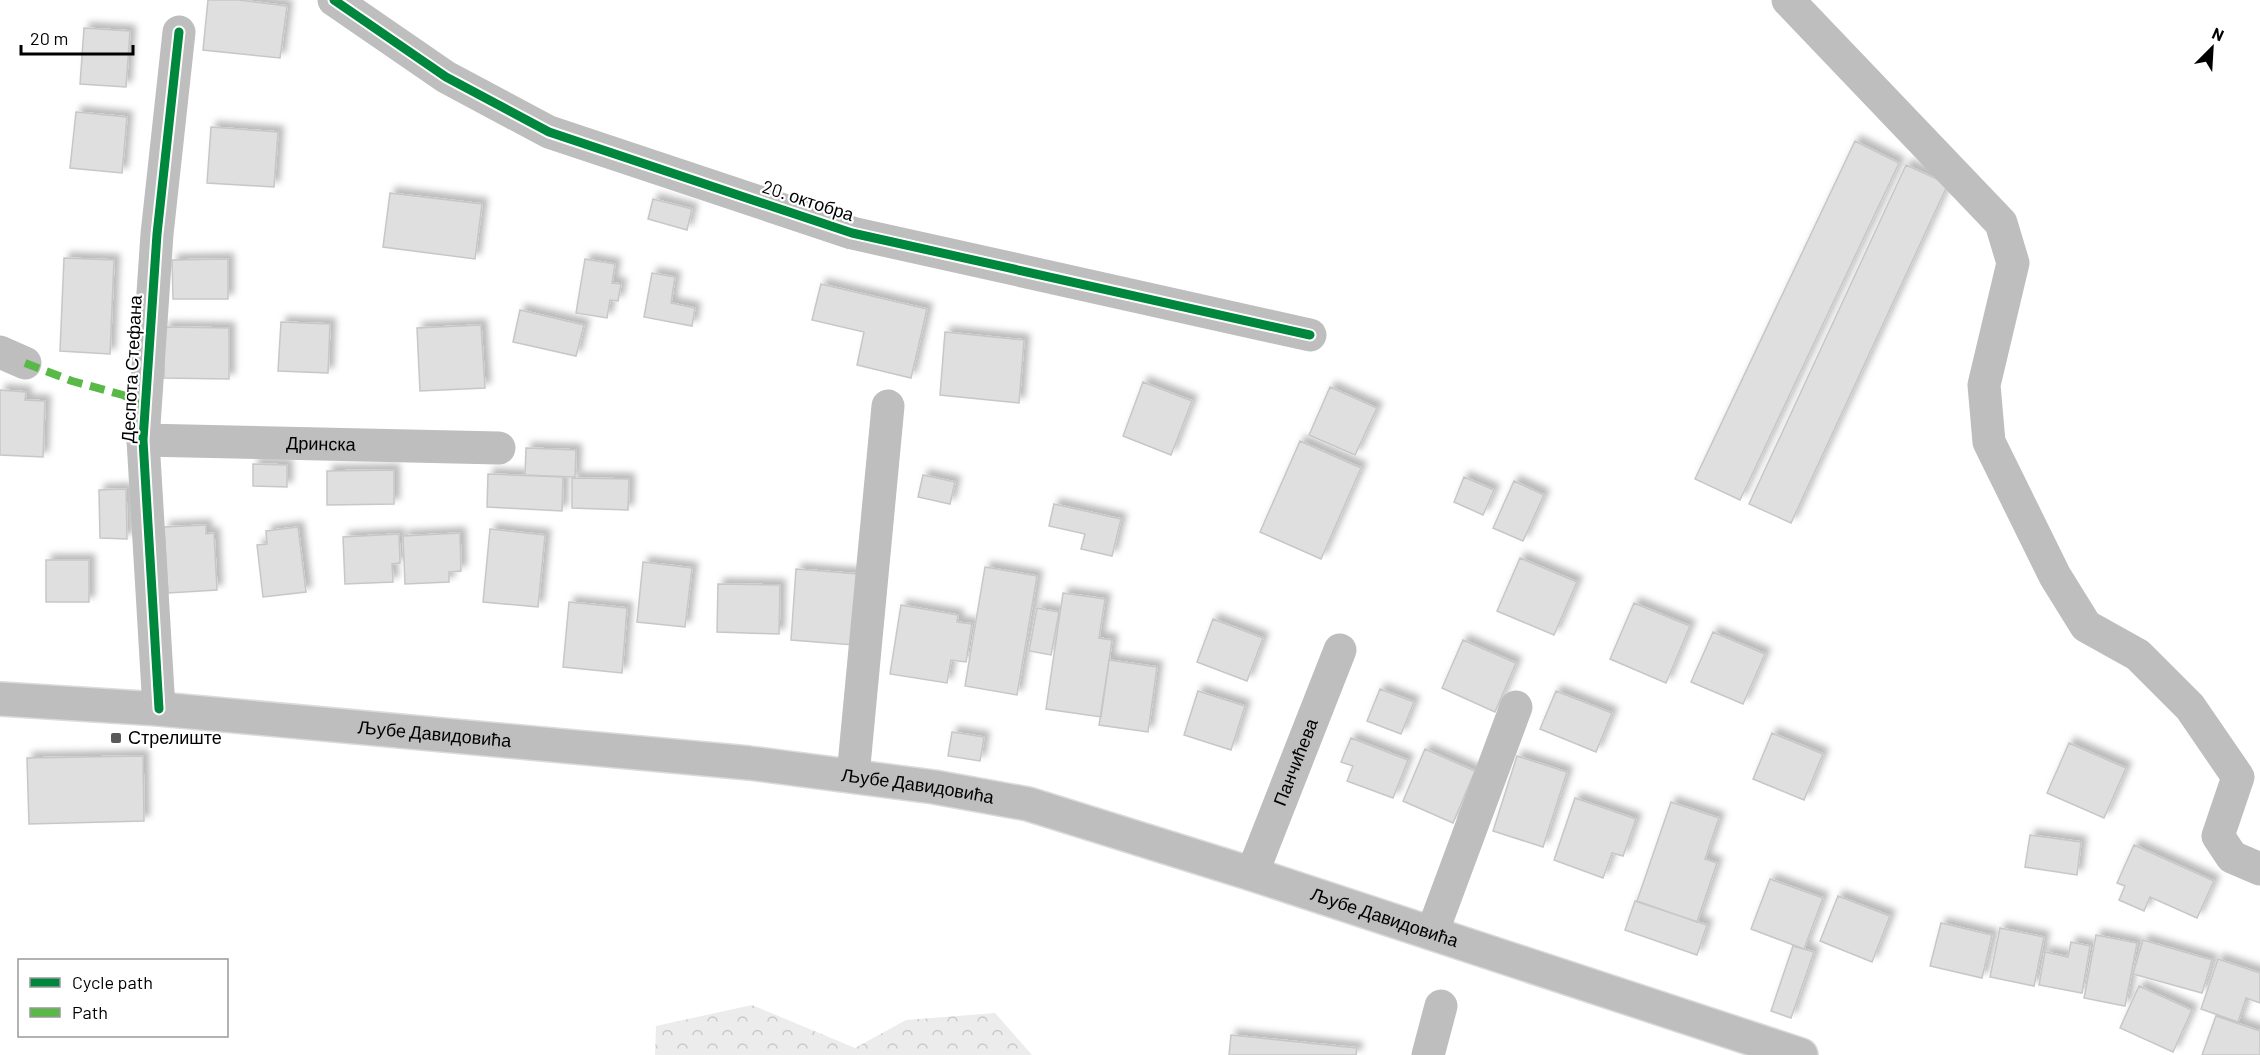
<svg xmlns="http://www.w3.org/2000/svg" width="2260" height="1055" font-family="Barlow,sans-serif">
<style>
.forest{fill:url(#forest-crowns)}
.building{fill:#dfdfdf;stroke:#c7c7c7;stroke-width:1.5;filter:url(#shadow)}
.lines{fill:none;stroke-linecap:round;stroke-linejoin:round}
.major-casing{stroke:#dbdbdb;stroke-width:36}
.minor{stroke:#bebebe;stroke-width:33}
.major{stroke:#bebebe;stroke-width:33}
.quiet{stroke:#58b947;stroke-width:8;stroke-dasharray:15 8;stroke-linecap:butt}
.cycleway-casing{stroke:#fff;stroke-width:13}
.cycleway{stroke:#00873e;stroke-width:9}
.poi-dot{fill:#595959;stroke:#fff;stroke-width:2}
.labels{text-anchor:middle;stroke-width:4.5;stroke-linejoin:round;paint-order:stroke}
.street-label{font-size:18px;fill:#000;stroke:#fff}
.poi-label{font-size:18px;fill:#000;stroke:#fff;text-anchor:start}
</style>
<defs>
<pattern id="forest-crowns" width="20" height="18" patternUnits="userSpaceOnUse" patternTransform="scale(1.5)"><rect width="20" height="18" fill="#ececec"/><path d="M2 6a3 3 0 1 1 6 0M12 15a3 3 0 1 1 6 0" fill="none" stroke="#c9c9c9"/></pattern>
<filter id="shadow"><feDropShadow dx="5.5" dy="-5.5" stdDeviation="3" flood-color="#0004"/></filter>
</defs>
<rect width="100%" height="100%" fill="#fff"/>
<!-- forest -->
<path class="forest" d="M752,1005L855,1048L906,1020L995,1013L1032,1055H655L656,1026Z"/>
<!-- building -->
<path class="building" d="M208,0H239L287,6L280,58L203,50Z
M84,28L130,31L126,87L80,84Z
M76,112L127,117L122,173L70,168Z
M211,127L278,132L274,187L207,183Z
M1855,141L1899,163L1740,500L1695,479Z
M1906,165L1948,184L1791,523L1749,504Z
M390,193L482,204L475,259L383,247Z
M653,199L692,209L687,230L648,219Z
M64,258L114,260L110,354L60,351Z
M228,259V299H173L172,260Z
M585,259L615,264L612,283L621,284L618,301L610,300L607,318L576,313Z
M652,273L675,277L671,303L695,308L692,326L644,317Z
M821,284L927,309L911,378L857,365L864,332L812,320Z
M520,310L584,325L576,356L513,342Z
M281,322L330,324L328,373L278,371Z
M481,325L485,388L420,391L417,328Z
M164,327L229,328V379L164,378Z
M945,332L1024,340L1019,403L940,395Z
M1143,382L1192,401L1171,455L1123,436Z
M1330,387L1377,408L1355,455L1309,435Z
M0,390L26,392L25,400L45,401L43,457L0,455Z
M1300,441L1361,468L1321,559L1260,532Z
M526,448L576,450L575,477L525,475Z
M253,464L287,465V487L253,486Z
M394,470V504L327,505V471Z
M488,474L563,477L562,511L487,507Z
M923,475L955,482L950,504L918,497Z
M1464,477L1494,490L1483,515L1454,502Z
M572,478L629,479L628,510L572,508Z
M1514,481L1544,495L1523,541L1493,528Z
M126,489L127,539L100,538L99,490Z
M1054,504L1121,519L1112,556L1081,549L1085,534L1049,526Z
M206,525V534L214,533L217,590L168,593L164,527Z
M298,527L306,592L263,597L257,545L267,544L266,531Z
M490,529L545,535L538,607L483,602Z
M460,533L461,571L449,572V582L405,584L403,536Z
M399,534L400,563L392,564L393,582L345,584L343,537Z
M1520,558L1577,582L1554,635L1497,611Z
M46,560H89V602H46Z
M643,562L692,568L685,627L637,622Z
M985,567L1037,576L1017,695L965,686Z
M796,569L859,574L854,645L791,640Z
M718,584L780,585L779,634L717,632Z
M1063,593L1105,599L1099,638L1112,640L1101,717L1046,709Z
M569,602L627,608L622,673L563,667Z
M1634,603L1690,626L1666,683L1610,659Z
M901,605L958,615L957,622L972,624L966,662L951,660L947,683L890,674Z
M1037,608L1059,612L1051,655L1029,651Z
M1213,619L1263,638L1247,681L1197,662Z
M1713,632L1765,654L1743,704L1691,682Z
M1463,640L1516,663L1495,712L1442,688Z
M1109,660L1157,667L1148,732L1099,725Z
M1380,689L1414,702L1401,734L1367,721Z
M1198,691L1245,706L1231,750L1184,735Z
M1556,691L1612,713L1596,752L1540,729Z
M952,732L984,737L980,761L948,756Z
M1772,733L1823,754L1804,800L1753,779Z
M1351,738L1408,760L1393,798L1347,781L1353,766L1341,762Z
M2069,743L2126,768L2104,818L2047,793Z
M1425,749L1475,771L1453,823L1403,801Z
M143,756L144,821L29,824L27,758Z
M1517,756L1567,772L1543,847L1493,831Z
M1575,798L1636,819L1623,856L1612,853L1603,878L1554,860Z
M1671,802L1719,818L1705,859L1717,863L1697,922L1637,901Z
M2030,835L2081,842L2077,875L2025,867Z
M2134,845L2214,881L2197,918L2150,897L2144,911L2119,900L2125,886L2117,883Z
M1770,879L1823,898L1804,949L1751,929Z
M1838,896L1890,916L1872,962L1820,941Z
M1635,901L1707,925L1697,955L1625,930Z
M1941,923L1992,935L1982,978L1930,966Z
M2000,928L2044,937L2034,986L1990,977Z
M2096,935L2137,943L2125,1006L2084,998Z
M2143,940L2212,960L2202,993L2133,974Z
M2071,942L2090,946L2082,993L2039,985L2045,952L2068,957Z
M1793,946L1814,952L1791,1018L1771,1011Z
M2218,959L2260,973V1003L2246,998L2238,1022L2201,1009Z
M2139,986L2192,1010L2173,1052L2120,1028Z
M2216,1016L2260,1031V1055H2202Z
M1231,1035L1357,1048L1356,1055H1229Z"/>
<g class="lines">
<defs>
<g id="major">
<path id="s3" d="M0,699L159,709L749,763L934,787L1028,804L1252,874L1801,1055"/>
</g>
</defs>
<!-- major casing -->
<use href="#major" class="major-casing"/>
<!-- minor -->
<g class="minor">
<path d="M334,0L446,77L549,132L852,233L1310,335"/>
<path d="M1788,0L2001,223L2013,263L1984,385L1989,442L2055,576L2086,626L2138,655L2190,707L2238,777L2218,836L2232,857L2260,869"/>
<path d="M0,352L25,363"/>
<path id="s1" d="M143,440L499,448"/>
<path d="M159,709L143,440L157,234L179,32"/>
<path d="M853,776L888,406"/>
<path id="s2" d="M1252,874L1340,650"/>
<path d="M1432,933L1516,707"/>
<path d="M1428,1055L1441,1006"/>
</g>
<!-- major -->
<use href="#major" class="major"/>
<!-- quiet -->
<path class="quiet" d="M25,363L72,381L123,395L145,406"/>
<defs>
<path id="cycleway" d="M334,0L446,77L549,132L852,233L1310,335
M159,709L143,440L157,234L179,32"/>
</defs>
<!-- cycleway casing -->
<use href="#cycleway" class="cycleway-casing"/>
<!-- cycleway -->
<use href="#cycleway" class="cycleway"/>
</g>
<!-- markers -->
<rect class="poi-dot" x="110" y="732" width="12" height="12" rx="3"/>
<g class="labels">
<!-- street labels -->
<g class="street-label">
<text transform="translate(808 201) rotate(18)" y="6">20. октобра</text>
<text transform="translate(132 369) rotate(-87)" y="6">Деспота Стефана</text>
<text dy="6" stroke="none"><textPath href="#s1" startOffset="178">Дринска</textPath></text>
<text dy="6" stroke="none"><textPath href="#s3" startOffset="436">Љубе Давидовића</textPath></text>
<text dy="6" stroke="none"><textPath href="#s2" startOffset="120">Панчићева</textPath></text>
<text dy="6" stroke="none"><textPath href="#s3" startOffset="922">Љубе Давидовића</textPath></text>
<text dy="6" stroke="none"><textPath href="#s3" startOffset="1408">Љубе Давидовића</textPath></text>
</g>
<!-- poi labels -->
<g class="poi-label">
<text x="128" y="744">Стрелиште</text>
</g>
</g>
<!-- legend -->
<rect x="18" y="959" width="210" height="78" fill="#ffffff" stroke="#999999" stroke-width="1.5"/>
<rect x="30" y="978" width="30" height="9" fill="#00873e" stroke="#999999" stroke-width="1.5"/>
<text x="72" y="989" font-size="18" fill="#000000">Cycle path</text>
<rect x="30" y="1008" width="30" height="9" fill="#58b947" stroke="#999999" stroke-width="1.5"/>
<text x="72" y="1019" font-size="18" fill="#000000">Path</text>
<!-- north arrow -->
<g transform="translate(2212 48) rotate(24)" stroke="#ffffff" stroke-width="4.5" paint-order="stroke">
<path d="M0-4.5L10 22L0 15L-10 22Z" fill="#000000"/>
<text y="-9" font-size="16" font-weight="bold" text-anchor="middle" fill="#000000">N</text>
</g>
<!-- scale -->
<path d="M21 45v9h112v-9" fill="none" stroke="#000000" stroke-width="3"/>
<text x="30" y="45" font-size="18" fill="#000000" stroke="#ffffff" stroke-width="4.5" paint-order="stroke">20 m</text>
</svg>
